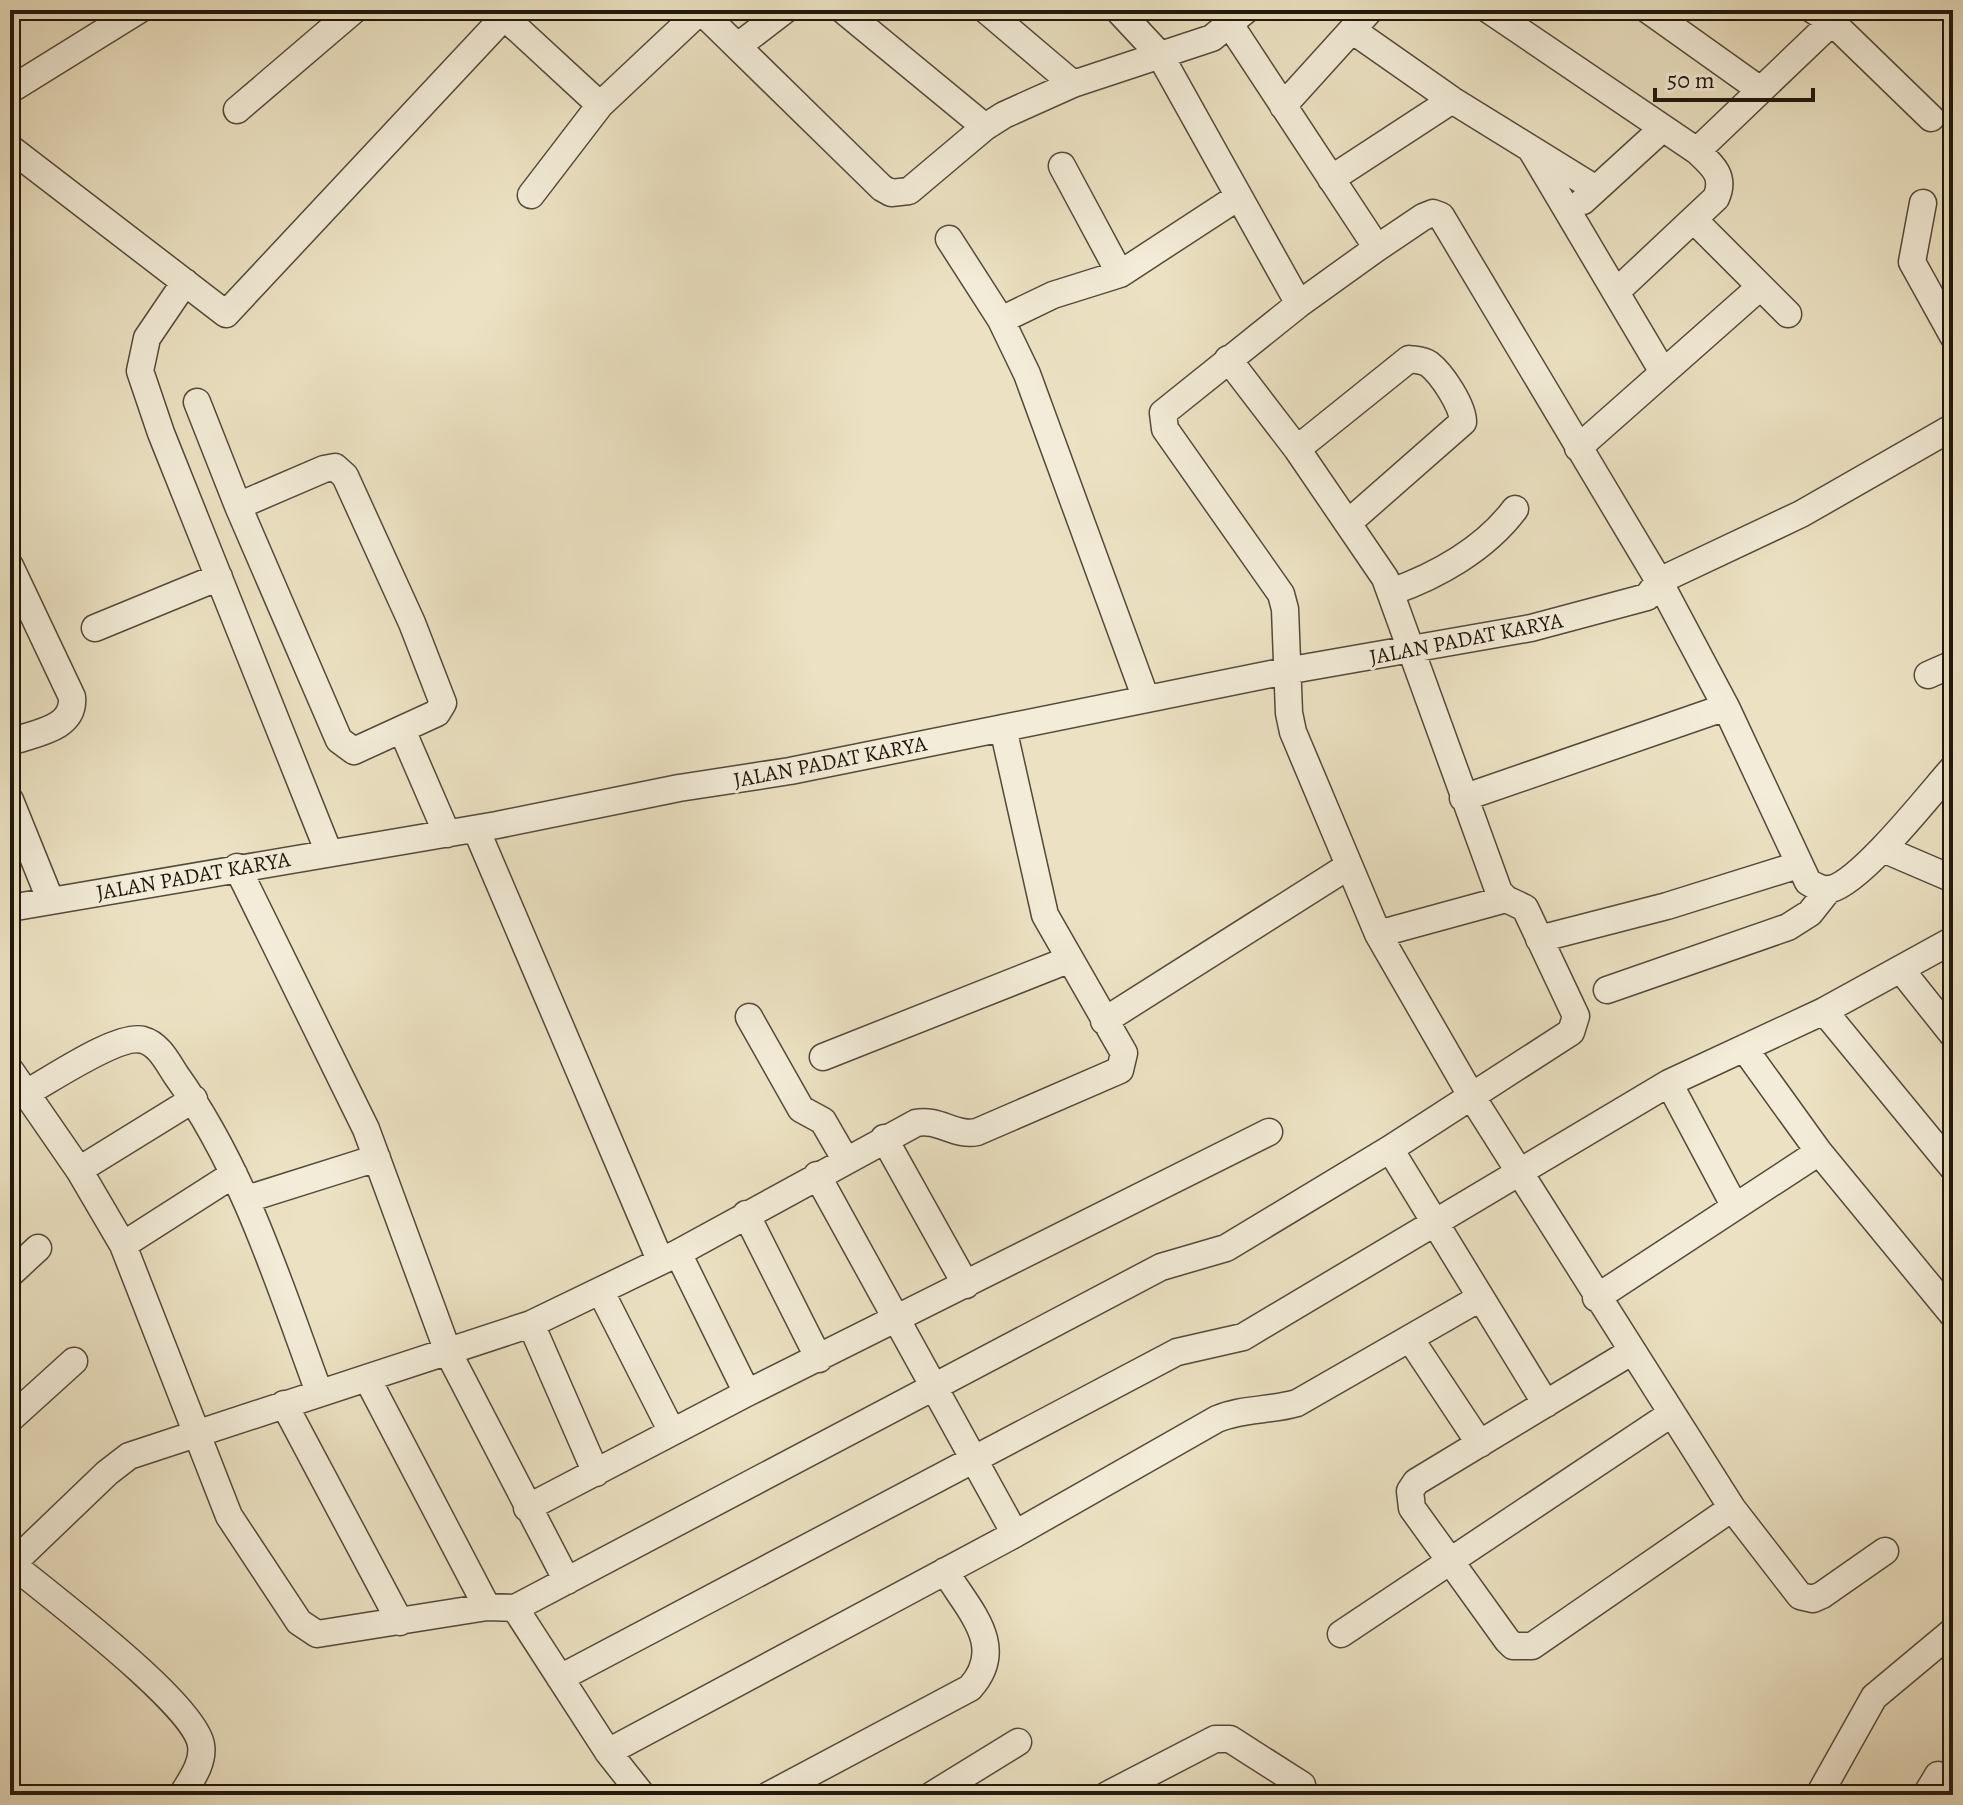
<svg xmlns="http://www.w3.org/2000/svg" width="1963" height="1805" font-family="Alegreya,serif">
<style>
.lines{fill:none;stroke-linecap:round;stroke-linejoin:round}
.minor-casing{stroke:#544a3b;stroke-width:29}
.minor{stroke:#f3ecd8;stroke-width:26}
.labels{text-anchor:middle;stroke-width:6;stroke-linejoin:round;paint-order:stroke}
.street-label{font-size:22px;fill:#21170e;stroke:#f3ecd8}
</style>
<rect width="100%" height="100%" fill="#ece2c3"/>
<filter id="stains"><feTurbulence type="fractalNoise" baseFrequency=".0025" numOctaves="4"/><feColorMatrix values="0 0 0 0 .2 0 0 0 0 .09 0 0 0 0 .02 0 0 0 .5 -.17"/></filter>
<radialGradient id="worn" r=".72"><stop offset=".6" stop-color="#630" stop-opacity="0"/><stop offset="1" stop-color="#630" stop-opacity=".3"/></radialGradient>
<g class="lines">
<defs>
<path id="minor" d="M497,10L600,105L700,11
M700,10L882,188L891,193L909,191L985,127L1004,115L1073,84L1212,38L1246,10
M843,10L985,127
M986,10L1073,84
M1118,10L1160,55L1299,304
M1489,10L1697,151C1712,165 1726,176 1716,198L1616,292
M1648,10L1759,89
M1813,10L1832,22L1931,118
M1231,26L1377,248
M1352,30L1452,100L1596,189
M738,46L785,10
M10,90L139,10
M1283,106L1370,10
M237,110L354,10
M10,148L226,314L504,17
M1532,151L1663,372
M1697,151L1832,22
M1062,166L1120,274
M1331,179L1452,100
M531,195L600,105
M1583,201L1663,128
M1923,203L1912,262L1953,336
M1695,221L1788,314
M949,239L1001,320L1027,374L1146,699
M185,282L147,338L140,371L161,433L329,853
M1001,320L1053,295L1120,274L1238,197
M197,402L238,506
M1578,448L1760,287
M1297,449L1409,359C1416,360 1423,360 1429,364C1442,374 1463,406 1463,422L1348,523
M335,467L345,476L412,623L443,703L437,713L354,751L339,740L238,506L324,469Z
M10,566L72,697C75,729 35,733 10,742
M1391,592C1437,576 1485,549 1515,509
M95,628L219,577
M1928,675L1953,664
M402,730L447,834
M1463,798L1726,707
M10,800L50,899
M476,829L660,1260
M1883,849L1953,879
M237,867L366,1129L448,1352L567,1581
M10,908L497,825L679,788L790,771L1286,671L1531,628L1647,597L1659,581L1801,514L1953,427
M1378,934L1506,899
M1539,939L1667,906L1798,865
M1902,971L1953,1035
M1607,990L1788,927L1810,913L1829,889
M1824,1011L1953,1168
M749,1017L801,1109L823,1121L845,1159
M1104,1021L1347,867
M1744,1048L1819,1152L1953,1315
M823,1057L1068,960
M10,1070L79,1170L123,1245L229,1516L299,1622L317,1634L487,1607L515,1608L1161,1267L1226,1248L1390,1149L1571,1032L1576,1016L1525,908L1506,899L1499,892L1385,578L1297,449L1228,359
M1669,1083L1735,1207
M28,1092C52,1079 119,1033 143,1040C159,1044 168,1063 176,1075C244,1170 279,1284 319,1392
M884,1138L966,1285
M1390,1149L1546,1404
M79,1170L194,1099
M817,1175L1015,1534
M247,1199L377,1158
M746,1214L819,1359
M123,1245L234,1174
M678,1253L747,1393
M10,1274L38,1248
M601,1292L672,1432
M1596,1298L1819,1152
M531,1324L596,1473
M1411,1340L1480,1444
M1631,1352L1416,1482L1410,1491L1412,1508L1507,1640L1513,1646H1532L1732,1508
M367,1378L487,1607
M284,1404L400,1622
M10,1419L74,1361
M527,1508L747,1393L1269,1132
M1885,1551L1822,1595L1813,1599L1800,1596L1732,1508L1472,1097L1378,934L1293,732L1289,713L1285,609L1281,594L1165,429L1163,413L1299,304L1377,248L1423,217L1433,213L1441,216L1659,581L1726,707L1808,882C1815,886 1822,891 1831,889C1862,881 1930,794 1953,768
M12,1564C49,1595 195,1704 201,1745C204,1763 191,1780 182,1795
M10,1566L107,1473L129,1456L531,1324L678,1253L916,1123C938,1118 956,1137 977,1132L1120,1070L1124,1053L1045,915L1003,728
M515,1608L608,1752L642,1795
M1341,1634L1671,1414
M560,1678L1177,1352L1243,1337L1669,1083L1824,1011L1953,940
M608,1752L1015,1534L1217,1419C1243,1408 1270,1411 1297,1403L1480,1298
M769,1795L970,1688C1008,1646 968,1610 945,1571
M932,1795L1018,1742
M1107,1795L1215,1739H1230L1302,1785L1304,1795
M1819,1795L1874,1697L1953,1631
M1926,1795L1938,1775"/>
</defs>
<!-- minor casing -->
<use href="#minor" class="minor-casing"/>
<!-- minor -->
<use href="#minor" class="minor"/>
</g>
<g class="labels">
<!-- street labels -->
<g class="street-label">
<text transform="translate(1466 638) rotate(-11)" y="8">JALAN PADAT KARYA</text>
<text transform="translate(830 761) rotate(-11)" y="8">JALAN PADAT KARYA</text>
<text transform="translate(193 875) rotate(-10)" y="8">JALAN PADAT KARYA</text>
</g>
</g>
<!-- margin -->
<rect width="1963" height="1805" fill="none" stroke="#ece2c3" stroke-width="40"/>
<rect x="12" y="12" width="1939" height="1781" fill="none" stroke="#21170e" stroke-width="4"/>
<rect x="20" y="20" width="1923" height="1765" fill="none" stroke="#21170e" stroke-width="2"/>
<!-- scale -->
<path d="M1655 88v12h158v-12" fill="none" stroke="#21170e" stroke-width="4"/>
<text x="1667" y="88" font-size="24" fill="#21170e" stroke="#f3ecd8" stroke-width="6" paint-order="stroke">50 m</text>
<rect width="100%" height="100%" filter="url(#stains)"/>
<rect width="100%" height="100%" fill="url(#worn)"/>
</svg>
